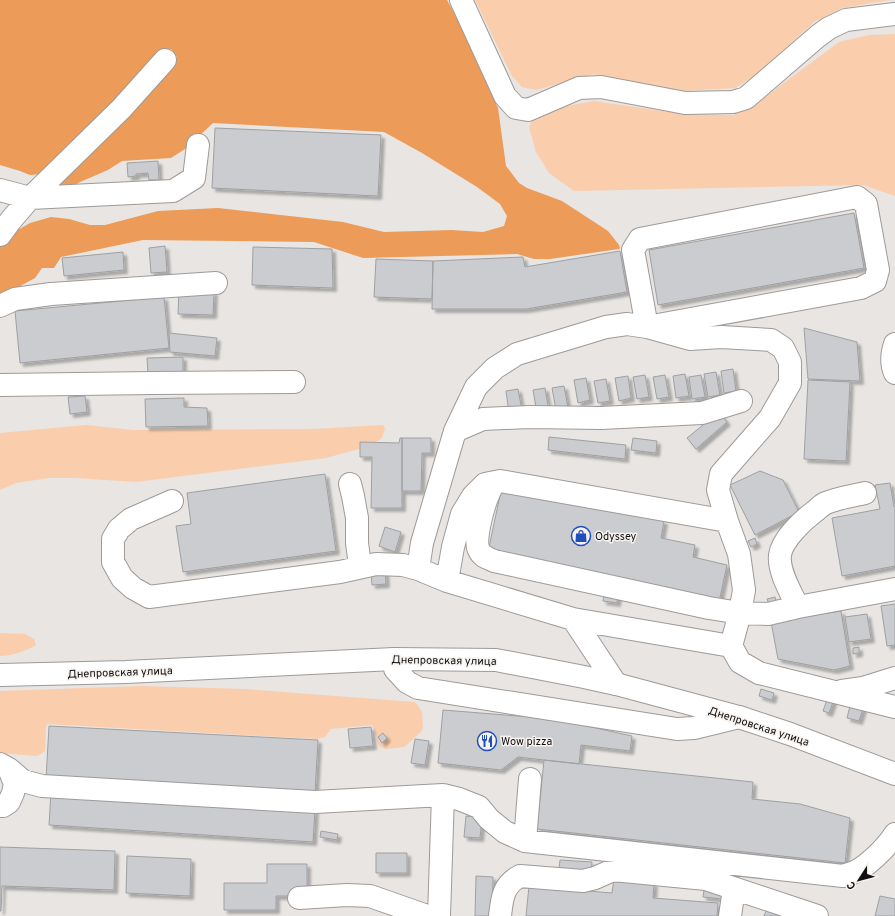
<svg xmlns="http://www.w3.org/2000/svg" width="895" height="916" font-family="Overpass,sans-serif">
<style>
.green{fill:#faceac}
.forest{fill:#ec9b58}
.building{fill:#caccd0;stroke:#9ea0a3;filter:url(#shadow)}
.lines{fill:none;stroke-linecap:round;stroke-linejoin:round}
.minor-casing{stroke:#9e9a98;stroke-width:24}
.major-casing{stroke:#9e9a98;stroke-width:24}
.minor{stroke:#fff;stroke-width:22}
.major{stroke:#fff;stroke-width:22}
.labels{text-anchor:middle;stroke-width:3;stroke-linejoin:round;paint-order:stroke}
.poi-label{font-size:11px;fill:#110f0f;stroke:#f6f2ef;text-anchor:start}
.street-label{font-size:11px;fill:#110f0f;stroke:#f6f2ef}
</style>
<defs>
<filter id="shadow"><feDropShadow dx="3.5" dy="3.5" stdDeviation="1" flood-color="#0004"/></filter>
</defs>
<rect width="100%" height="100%" fill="#e8e5e2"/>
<!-- green -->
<path class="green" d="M475,0H890L842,8L814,22L756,75L735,88L682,91L594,74L536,90L522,87L512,76Z
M895,34V196L863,185L574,191L549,173L536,152L529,127L534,116L561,107L594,101L682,114L733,115L753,106L839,42L869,35Z
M86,425L133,430L312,429L383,425L385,429L382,438L370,446L326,458L136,482L75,478H49L16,483L0,490V433Z
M0,633L25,634L34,639L36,645C26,651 12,656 0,656Z
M141,686L245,689L415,702L419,707L422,712L423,728L421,732L404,747L385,749L379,746L375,732L372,725L331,729L325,737L316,739L47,724L46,727L45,751L41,754L36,756L0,753V691Z"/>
<!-- forest -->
<path class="forest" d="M0,0H447L463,30L498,108L506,166L519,183L527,188L562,201L608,231L619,245L620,248L619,249L550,259H534L517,254L363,258L314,242L143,240L61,257L54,268H42L35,278L0,297V247L16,231L30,223L51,217L69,219L90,225H105L158,211L218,208L343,222L384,232L452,230L483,232L504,226L507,216L500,204L477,187L422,153L384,132L213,123L185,149L171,158L122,161L108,170L80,182L63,191L54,187L173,63L177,57L171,49L165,50L41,174L30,175L20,171L0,165Z"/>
<!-- building -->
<path class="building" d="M215,128L381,135L378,196L212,188Z
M158,161L159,180H149L148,173L136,174V176L128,177L127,163Z
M854,213L864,268L658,305L649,250Z
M165,246L167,272L151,273L149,248Z
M253,247L332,249L333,288L252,285Z
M620,251L627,292L526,309H432L433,261L523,257L525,267Z
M123,252L124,270L64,276L62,258Z
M376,259L433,261L432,299L374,297Z
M179,290L214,292L213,315L178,314Z
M164,297L169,348L20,363L15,311Z
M804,328L857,342L860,381L808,379Z
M169,333L217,338L215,356L170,352Z
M183,357V372L148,374L147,358Z
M733,369L736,391L724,393L721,371Z
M716,372L720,395L708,397L704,374Z
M685,374L689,396L676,398L673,376Z
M645,375L649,397L637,399L633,377Z
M665,375L669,397L657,399L653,377Z
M701,375L705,397L692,399L689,377Z
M628,376L631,398L619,401L615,378Z
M586,378L590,400L578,403L574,380Z
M606,379L610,401L598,403L594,381Z
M808,380L850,382L846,461L804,459Z
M564,386L568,408L556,410L552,388Z
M545,388L549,411L537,413L533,390Z
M518,389L522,411L509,413L506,391Z
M85,396L87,412L70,414L68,397Z
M184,398V407L207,408L208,426L146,427L145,399Z
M719,412L727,422L696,449L687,438Z
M549,437L626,445L625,459L548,450Z
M400,438H402V508H371L372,457H360V442L399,443Z
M402,438H431V453H422L421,491H402Z
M633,438L657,441L656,453L631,450Z
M760,471L783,480L799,512L755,535L730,485Z
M325,474L336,551L183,572L176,526L191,524L187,493Z
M890,483L894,507L895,506V566L842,576L832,518L880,509L875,485Z
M502,486L664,521L661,538L695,545L693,557L727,565L719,602L488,552Z
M385,527L401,532L395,552L379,546Z
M755,538L757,544L751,547L748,541Z
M385,569L386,584L372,585L371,570Z
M604,593L618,595L617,603L603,601Z
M775,597L778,607L771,609L767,599Z
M895,604V645L887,646L881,606Z
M841,611L850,666L834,670L778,659L771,622Z
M867,614L871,639L849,642L845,617Z
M859,647V653L853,654V648Z
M761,689L774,693L772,700L759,696Z
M828,697L834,699L829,713L823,711Z
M851,702L864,705L859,721L847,718Z
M443,710L555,719L632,736L630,751L581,745L579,764L518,757L501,770L438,763Z
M49,726L318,740L315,793L46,779Z
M371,727L373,746L350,748L348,729Z
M383,733L387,738L382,743L378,737Z
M415,739L429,741L425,765L411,763Z
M544,760L753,782L752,799L800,804L850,818L845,863L537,829Z
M51,792L315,809L313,842L49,825Z
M466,816L482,818L480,838L464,837Z
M321,831L338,834L337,840L320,837Z
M0,847L115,851L114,890L2,886L1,911H0Z
M376,853H407V873H376Z
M127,856L191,859L190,896L126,893Z
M560,860L592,862L591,872L559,869Z
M267,864H307V896H276V910H224V883H267Z
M476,876L493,877L492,916H475Z
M614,879L654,883L653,898L718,903L717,916H526L529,886L612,893Z
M704,890L723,892L722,899L703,897Z
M880,896L895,899V916H875Z
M766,911L781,916H764Z"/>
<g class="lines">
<defs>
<path id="minor" d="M461,0L505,96L516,108L528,110L579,88L601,87L685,103L733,102L746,98L818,36L829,28L846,20L895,14
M0,190L30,198L173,191L194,178L198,145
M0,235L11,220L30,198L121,109L165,60
M0,306L15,299L51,294L216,283
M895,344C892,353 891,364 895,373
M0,385L153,383L294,382
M455,431L483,419L530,417L601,418L702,413L741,401
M495,482C493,486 490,489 489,493C484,504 473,541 479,550C482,557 488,558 494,561L709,608L740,613L768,614L798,607L895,589
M350,484L353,496L357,518V543L359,558L363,567
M172,501L131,519L119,529L113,539V562L122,578L133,588L149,597L340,572L376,564L403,565L418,569L447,581L573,619L731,646L740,613L744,590L739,554L727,521L718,490L721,474L770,418L790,383V362L783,348L771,340L721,337L690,339L647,327L633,250L640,239L857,197L866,204L878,270L875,281L861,288L647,327L627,324L606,327L517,354L495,368L476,387L455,431L422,543L418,569
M447,581L453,547L462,514L473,496L485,484L500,481L727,521
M798,607C791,593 778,571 780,555C782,540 802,521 814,512C818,509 821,505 826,503C838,498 852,496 865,493
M573,619L616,684
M731,646L740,662L759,673L895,707
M394,659L395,669L407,682L418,688L677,729L694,728L739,717
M842,691L863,688L895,678
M0,764L9,769L23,781L42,786L315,802L443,795L439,916
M443,795L459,799L479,807L489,819L505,832L525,841L843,876C846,875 849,874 852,873C866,868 887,847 895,834
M0,806H3L9,802L13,793L15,784L9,769
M525,841L530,779
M299,898L347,895L370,896L427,916
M500,916C502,898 503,885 520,876L583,881L595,878L613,870L706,879L817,916
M730,916L734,889"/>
<path id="major" d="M0,675L126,672L394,659L496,660L584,677L616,684L739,717L790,734L895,774"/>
</defs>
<!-- minor casing -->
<use href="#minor" class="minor-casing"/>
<!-- major casing -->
<use href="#major" class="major-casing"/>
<!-- minor -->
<use href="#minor" class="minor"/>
<!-- major -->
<use href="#major" class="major"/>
</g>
<!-- icons -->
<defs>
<symbol id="shop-ring" viewBox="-11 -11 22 22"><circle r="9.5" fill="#f6f2ef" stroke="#204fbc" stroke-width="1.5"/><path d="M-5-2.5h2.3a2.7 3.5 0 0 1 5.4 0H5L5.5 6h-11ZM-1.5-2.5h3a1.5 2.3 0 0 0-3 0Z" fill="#204fbc"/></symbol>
<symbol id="restaurant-ring" viewBox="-11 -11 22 22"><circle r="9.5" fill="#f6f2ef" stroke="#204fbc" stroke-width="1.5"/><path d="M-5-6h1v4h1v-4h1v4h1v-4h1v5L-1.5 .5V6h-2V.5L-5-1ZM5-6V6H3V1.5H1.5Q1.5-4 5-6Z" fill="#204fbc"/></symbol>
</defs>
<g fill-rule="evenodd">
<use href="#shop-ring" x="570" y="525" width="22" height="22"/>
<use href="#restaurant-ring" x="476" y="730" width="22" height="22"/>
</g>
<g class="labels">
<!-- poi labels -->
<g class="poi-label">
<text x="595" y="540">Odyssey</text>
<text x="501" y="745">Wow pizza</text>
</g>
<!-- street labels -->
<g class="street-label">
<text transform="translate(444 660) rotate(1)" y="4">Днепровская улица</text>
<text transform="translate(120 672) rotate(-2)" y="4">Днепровская улица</text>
<text transform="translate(759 726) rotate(18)" y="4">Днепровская улица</text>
</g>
</g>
<!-- north arrow -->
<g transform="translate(859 880) rotate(234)" stroke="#f6f2ef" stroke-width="3" paint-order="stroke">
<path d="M0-3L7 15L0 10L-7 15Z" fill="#110f0f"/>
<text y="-6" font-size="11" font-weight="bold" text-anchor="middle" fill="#110f0f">С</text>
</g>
</svg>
